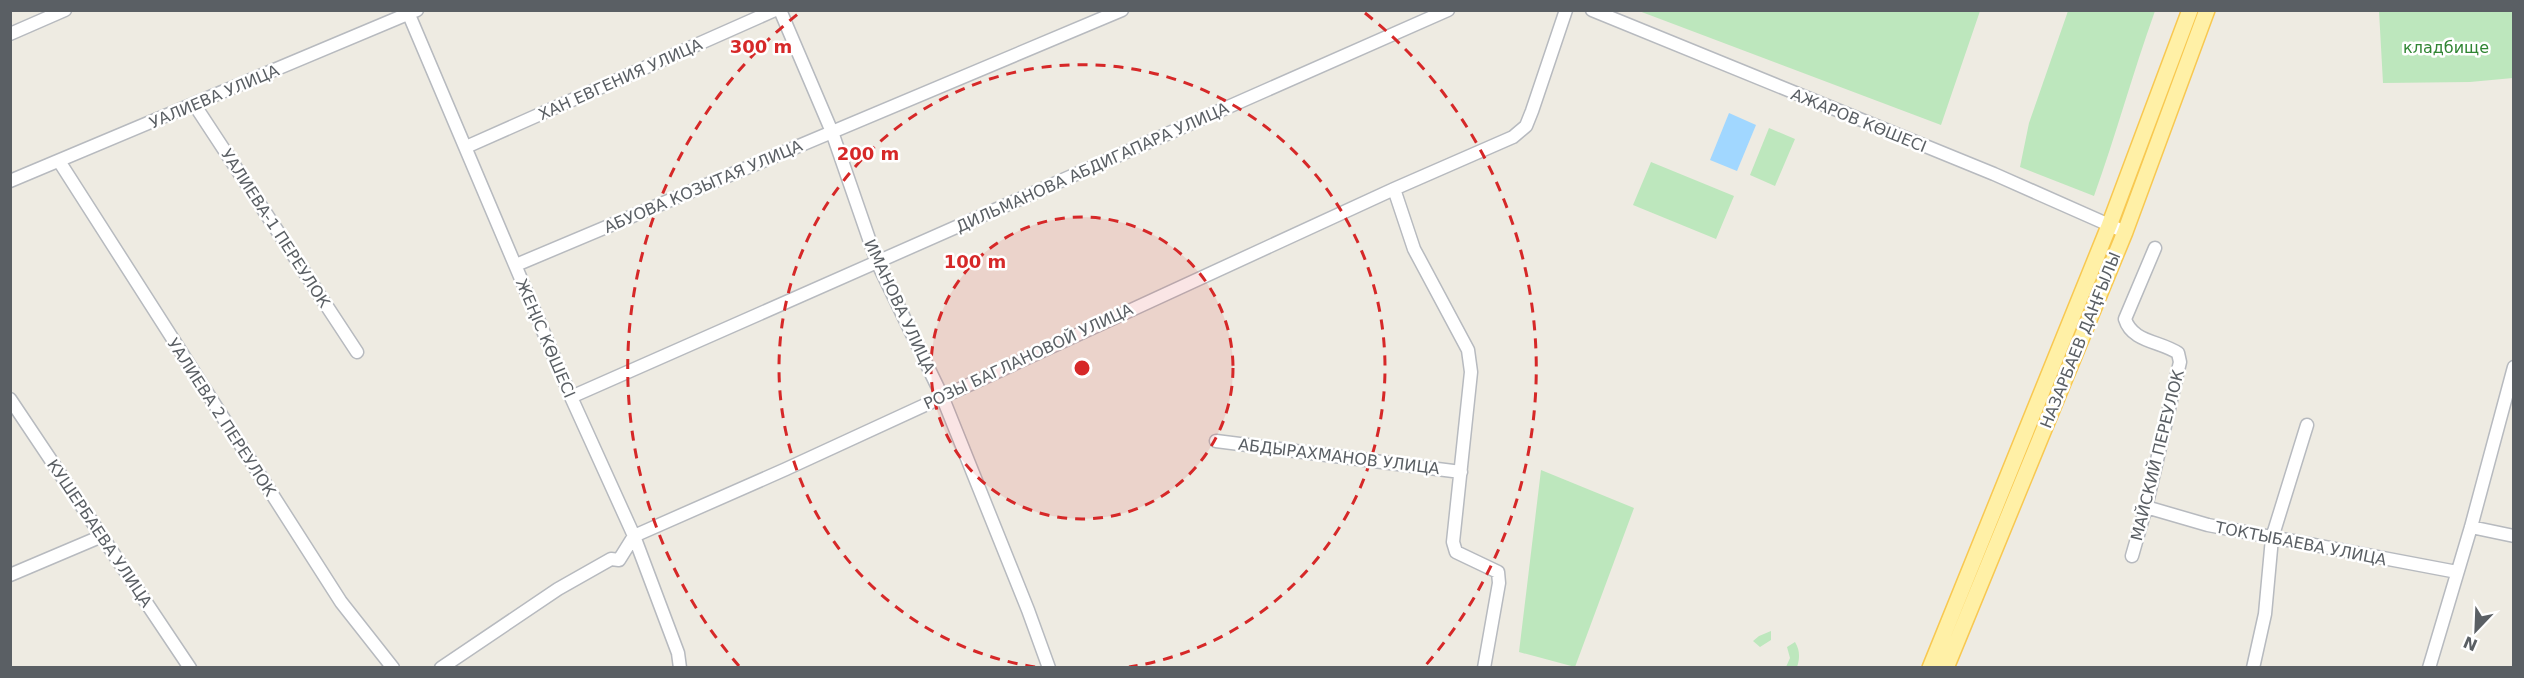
<svg xmlns="http://www.w3.org/2000/svg" width="2524" height="678" font-family="'DejaVu Sans',sans-serif">
<style>
.green{fill:#bde7bd}
.water{fill:#a1d7ff}
.lines{fill:none;stroke-linecap:round;stroke-linejoin:round}
.minor-casing{stroke:#b7babf;stroke-width:15}
.major-casing{stroke:#f8c851;stroke-width:18}
.minor{stroke:#fff;stroke-width:12}
.major{stroke:#fff0a6;stroke-width:15}
.ring{fill:none;stroke:#d62828;stroke-width:3;stroke-dasharray:10 8}
.labels{text-anchor:middle;stroke-width:5;stroke-linejoin:round;paint-order:stroke}
.park-label{font-size:16px;fill:#308533;stroke:#fff}
.street-label{font-size:16px;fill:#5a5f64;stroke:#fff}
.centre{fill:#d62828;stroke:#fff;stroke-width:3}
.ring-label{font-size:18px;text-anchor:middle;font-weight:bold;fill:#d62828;stroke:#fff;stroke-width:5;stroke-linejoin:round;paint-order:stroke}
</style>
<rect width="100%" height="100%" fill="#eeebe2"/>
<!-- green -->
<path class="green" d="M1639,11H1980L1941,125Z
M2068,11H2155C2133,72 2116,135 2094,196L2020,167L2029,123Z
M2379,11H2513V78L2470,82L2383,83Z
M1769,128L1795,139L1775,186L1750,175Z
M1651,162L1734,196L1716,239L1633,205Z
M1541,470L1634,508L1575,667L1519,652Z
M1771,631V640L1760,647L1753,641L1759,636Z
M1795,642C1800,650 1800,658 1797,667H1786L1790,658L1787,647Z"/>
<!-- water -->
<path class="water" d="M1729,113L1756,125L1737,171L1710,160Z"/>
<g class="lines">
<defs>
<path id="minor" d="M407,10L571,397L634,536L678,653L680,668
M780,10L832,132L877,262L942,396L1028,610L1049,668
M1592,10L1994,174L2125,232
M10,34L65,10
M194,104L357,352
M466,147L775,10
M59,161L341,602L393,668
M10,181L417,10
M1394,189L1414,249L1468,350L1471,372L1453,542L1456,552L1498,572L1499,583L1484,668
M516,265L1122,10
M571,397L1448,10
M10,399L190,668
M1216,441L1461,472
M2146,507L2208,525L2457,572
M2471,527L2514,536
M2132,556L2146,507L2180,362L2178,353C2160,341 2132,342 2125,319L2155,248
M10,575L102,536
M441,668L558,589L611,559L619,560L634,536L786,469L1394,189L1513,137L1526,126L1532,111L1566,10
M2253,668L2265,614L2272,538L2307,425
M2429,668L2471,527L2514,367"/>
<path id="major" d="M1930,668L2109,226L2190,10
M1946,668L2125,232L2207,10"/>
</defs>
<!-- minor casing -->
<use href="#minor" class="minor-casing"/>
<!-- major casing -->
<use href="#major" class="major-casing"/>
<!-- minor -->
<use href="#minor" class="minor"/>
<!-- major -->
<use href="#major" class="major"/>
</g>
<!-- distance rings -->
<circle cx="1082" cy="368" r="151" fill="#d62828" fill-opacity=".12"/>
<g class="ring">
<circle cx="1082" cy="368" r="151"/>
<path d="M1035 667A303 303 0 1 1 1129 667"/>
<path d="M739 666A454 454 0 0 1 799 13M1365 13A454 454 0 0 1 1425 666"/>
</g>
<g class="labels">
<!-- park labels -->
<g class="park-label">
<text x="2446" y="53">кладбище</text>
</g>
<!-- street labels -->
<g class="street-label">
<text transform="translate(620 79) rotate(-24)" y="6">ХАН ЕВГЕНИЯ УЛИЦА</text>
<text transform="translate(214 96) rotate(-23)" y="6">УАЛИЕВА УЛИЦА</text>
<text transform="translate(1859 120) rotate(22)" y="6">АЖАРОВ КӨШЕСІ</text>
<text transform="translate(1092 167) rotate(-24)" y="6">ДИЛЬМАНОВА АБДИГАПАРА УЛИЦА</text>
<text transform="translate(703 186) rotate(-23)" y="6">АБУОВА КОЗЫТАЯ УЛИЦА</text>
<text transform="translate(276 228) rotate(57)" y="6">УАЛИЕВА-1 ПЕРЕУЛОК</text>
<text transform="translate(900 306) rotate(65)" y="6">ИМАНОВА УЛИЦА</text>
<text transform="translate(546 338) rotate(67)" y="6">ЖЕҢІС КӨШЕСІ</text>
<text transform="translate(2080 340) rotate(-68)" y="6">НАЗАРБАЕВ ДАҢҒЫЛЫ</text>
<text transform="translate(1028 356) rotate(-25)" y="6">РОЗЫ БАГЛАНОВОЙ УЛИЦА</text>
<text transform="translate(222 417) rotate(57)" y="6">УАЛИЕВА 2 ПЕРЕУЛОК</text>
<text transform="translate(2157 455) rotate(-76)" y="6">МАЙСКИЙ ПЕРЕУЛОК</text>
<text transform="translate(1339 456) rotate(7)" y="6">АБДЫРАХМАНОВ УЛИЦА</text>
<text transform="translate(100 533) rotate(56)" y="6">КУШЕРБАЕВА УЛИЦА</text>
<text transform="translate(2301 543) rotate(11)" y="6">ТОКТЫБАЕВА УЛИЦА</text>
</g>
</g>
<circle cx="1082" cy="368" r="9" class="centre"/>
<g class="ring-label">
<text x="761" y="53">300 m</text>
<text x="868" y="160">200 m</text>
<text x="975" y="268">100 m</text>
</g>
<!-- border -->
<rect width="2524" height="678" fill="none" stroke="#5a5f64" stroke-width="24"/>
<!-- north arrow -->
<g transform="translate(2476 630) rotate(203)" stroke="#ffffff" stroke-width="4.5" paint-order="stroke">
<path d="M0-4.5L10 22L0 15L-10 22Z" fill="#5a5f64"/>
<text y="-9" font-size="16" font-weight="bold" text-anchor="middle" fill="#5a5f64">N</text>
</g>
</svg>
